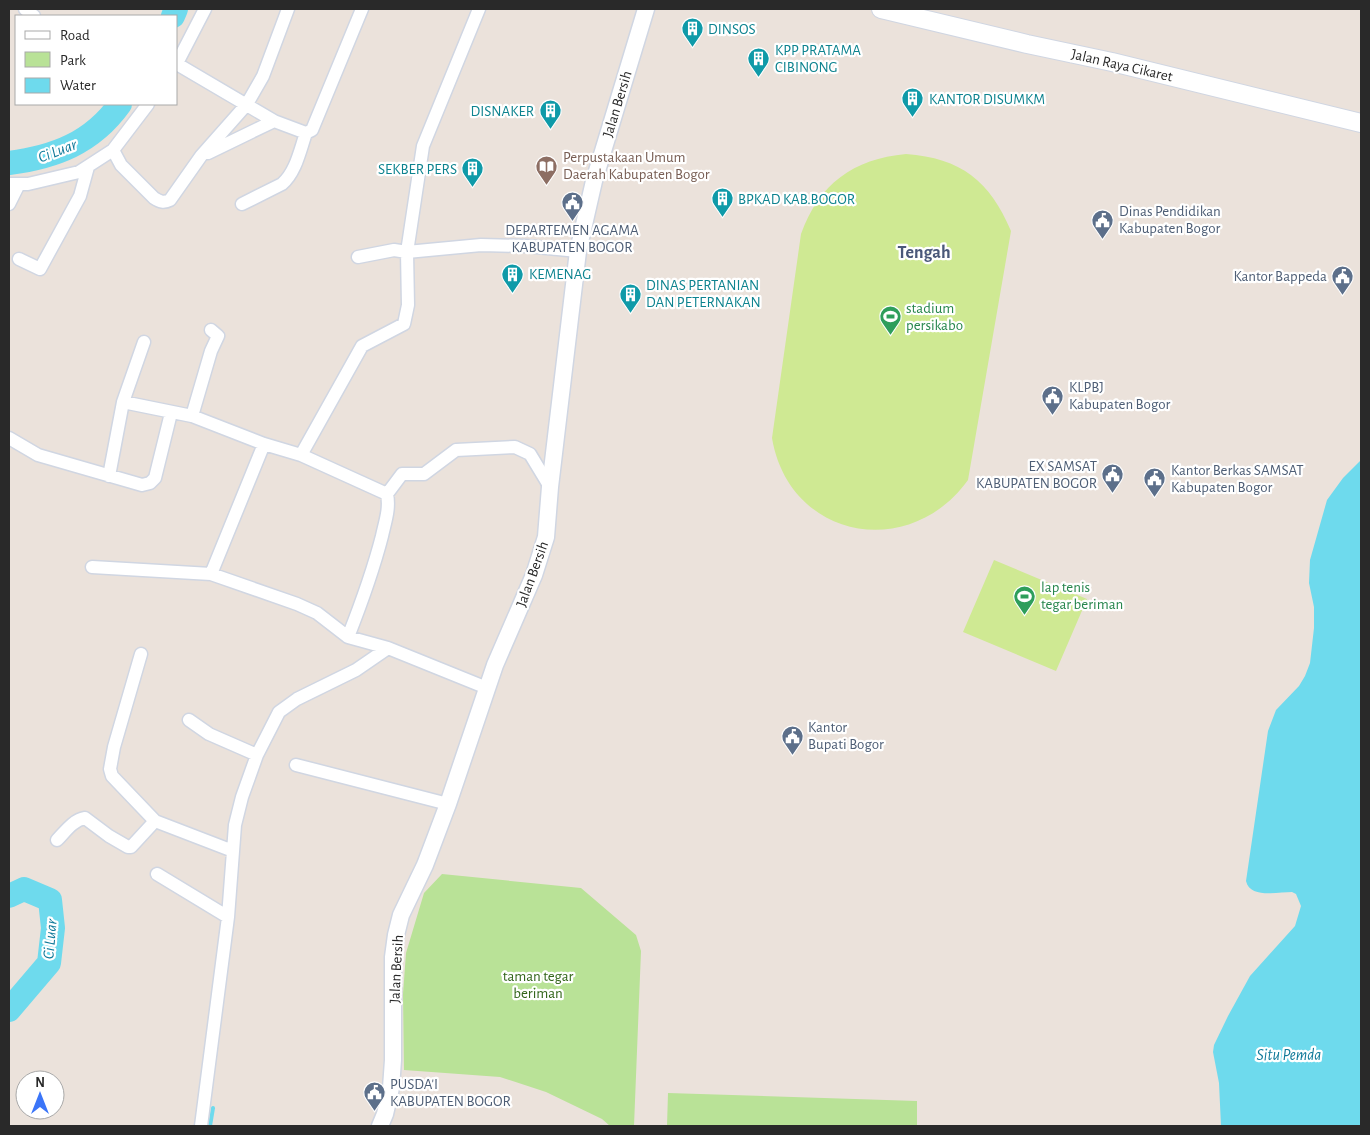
<svg xmlns="http://www.w3.org/2000/svg" width="1370" height="1135" font-family="'Alegreya Sans',sans-serif">
<style>
.green{fill:#b9e297}
.pitch{fill:#cfe993}
.water{fill:#6edaed}
.lines{fill:none;stroke-linecap:round;stroke-linejoin:round}
.stream{stroke:#6edaed;stroke-width:4}
.river{stroke:#6edaed;stroke-width:24}
.minor-casing{stroke:#d0d6e2;stroke-width:15}
.tertiary-casing{stroke:#d0d6e2;stroke-width:19}
.secondary-casing{stroke:#d0d6e2;stroke-width:20}
.minor{stroke:#fff;stroke-width:12}
.tertiary{stroke:#fff;stroke-width:16}
.secondary{stroke:#fff;stroke-width:18}
.labels{text-anchor:middle;stroke-width:4.5;stroke-linejoin:round;paint-order:stroke}
.culture-label{font-size:15px;fill:#0d838f;stroke:#fff;text-anchor:start}
.street-label{font-size:15px;fill:#292929;stroke:#fff}
.education-label{font-size:15px;fill:#785e54;stroke:#fff;text-anchor:start}
.service-label{font-size:15px;fill:#4e5e75;stroke:#fff;text-anchor:start}
.leisure-label{font-size:15px;fill:#27864d;stroke:#fff;text-anchor:start}
.park-label{font-size:15px;fill:#32651a;stroke:#fff}
.water-label{font-size:16px;font-style:italic;fill:#0e7898;stroke:#fff}
.quarter-label{font-size:18px;font-weight:bold;fill:#4a5879;stroke:#fff}
</style>
<rect width="100%" height="100%" fill="#ebe2db"/>
<!-- green -->
<path class="green" d="M442,874L581,888L636,935L641,951L634,1126H610L602,1119L546,1092L500,1077L404,1070L403,994L406,953L424,893Z
M668,1093L917,1101V1126H667Z"/>
<!-- pitch -->
<path class="pitch" d="M906,154C961,158 990,181 1011,231L968,480C909,562 789,539 772,438L801,234C819,184 853,159 906,154Z
M994,560L1087,599L1056,671L963,632Z"/>
<!-- water -->
<path class="water" d="M1361,460V1126H1221L1219,1083L1213,1052L1214,1045L1228,1016L1250,976L1295,926L1301,906L1296,894L1292,892C1278,892 1250,899 1246,881L1268,731L1276,710L1299,686L1305,676L1310,663L1314,628V607L1309,583L1310,560L1327,500L1343,478Z"/>
<g class="lines">
<!-- stream -->
<path class="stream" d="M210,1126L213,1108"/>
<!-- river -->
<path class="river" d="M173,16L176,9
M9,163C55,157 92,143 120,104
M9,896L24,889L50,900L53,928L49,963L9,1010"/>
<defs>
<path id="minor" d="M25,9L34,16
M177,64L274,121
M176,65L205,9
M148,104L113,150L121,165L154,198C160,202 164,203 170,200L201,156L247,104L263,76L288,9
M208,153L274,121L306,133L312,130L362,9
M9,184H28L79,172L113,150
M9,204L19,184
M242,204L282,184C296,172 300,150 306,133
M358,257L394,250L407,252L481,245L526,246L578,251
M19,259L40,269L80,196L88,167
M123,402L192,416L264,444L301,455L387,494C390,509 385,522 382,536C373,571 361,604 348,637
M192,416L211,351L218,336L211,330
M9,438L38,455L142,485L150,483L155,478L171,413
M301,455L362,346L404,324L408,305L407,252L423,146L479,9
M109,476L123,402L144,342
M387,494L402,474H424L456,450L515,447L530,454L550,487
M92,567L211,574L264,444
M211,574L297,604L317,613L348,637L388,648
M141,654L114,747L110,769L112,776L155,821
M189,720L209,734L257,755
M296,765L448,804
M57,840C65,832 73,820 85,818L109,836L128,847H131L155,821L233,851
M157,874L228,917
M201,1126L228,917L235,825L242,797L257,755L279,712L297,699L356,670L388,648L487,688"/>
<path id="tertiary" d="M380,1126L385,1114L391,1088L393,1060V957L396,935L401,915L425,865L448,804L495,665L534,575L546,537L550,487L578,251L594,181L646,9"/>
<path id="secondary" d="M881,9L1027,44L1112,62L1361,123"/>
</defs>
<!-- minor casing -->
<use href="#minor" class="minor-casing"/>
<!-- tertiary casing -->
<use href="#tertiary" class="tertiary-casing"/>
<!-- secondary casing -->
<use href="#secondary" class="secondary-casing"/>
<!-- minor -->
<use href="#minor" class="minor"/>
<!-- tertiary -->
<use href="#tertiary" class="tertiary"/>
<!-- secondary -->
<use href="#secondary" class="secondary"/>
</g>
<!-- icons -->
<defs>
<symbol id="building-pin" viewBox="-11 -11 22 30"><path d="M0 17L-7.5 6A9.5 9.5 0 1 1 7.5 6Z" fill="#0f9aa8" stroke="#fff"/><path d="M-4-6H4V6H1V3H-1V6H-4ZM-2.5-4.3h1.7v1.8h-1.7ZM.8-4.3h1.7v1.8H.8ZM-2.5-1h1.7V.8h-1.7ZM.8-1h1.7V.8H.8Z" fill="#fff"/></symbol>
<symbol id="library-pin" viewBox="-11 -11 22 30"><path d="M0 17L-7.5 6A9.5 9.5 0 1 1 7.5 6Z" fill="#8d6e63" stroke="#fff"/><path d="M-6-4Q-3-5.5-.7-3.5V5Q-3 3-6 4ZM6-4Q3-5.5 .7-3.5V5Q3 3 6 4Z" fill="#fff"/></symbol>
<symbol id="civic-pin" viewBox="-11 -11 22 30"><path d="M0 17L-7.5 6A9.5 9.5 0 1 1 7.5 6Z" fill="#5c6f8a" stroke="#fff"/><path d="M-.6-6.5H3V-4.5H.6V-3L4-1V1h2V6H-6V1h2V-1L-.6-3ZM-1.2 2.5V6h2.4V2.5Z" fill="#fff"/></symbol>
<symbol id="stadium-pin" viewBox="-11 -11 22 30"><path d="M0 17L-7.5 6A9.5 9.5 0 1 1 7.5 6Z" fill="#2e9e5b" stroke="#fff"/><path d="M0-5a6.5 5 0 1 0 0 10a6.5 5 0 1 0 0-10ZM-3.5-1.8h7v3.6h-7Z" fill="#fff"/></symbol>
</defs>
<g fill-rule="evenodd">
<use href="#building-pin" x="680" y="16" width="25" height="34"/>
<use href="#building-pin" x="746" y="46" width="25" height="34"/>
<use href="#building-pin" x="900" y="86" width="25" height="34"/>
<use href="#building-pin" x="538" y="98" width="25" height="34"/>
<use href="#library-pin" x="534" y="154" width="25" height="34"/>
<use href="#building-pin" x="460" y="156" width="25" height="34"/>
<use href="#building-pin" x="710" y="186" width="25" height="34"/>
<use href="#civic-pin" x="560" y="190" width="25" height="34"/>
<use href="#civic-pin" x="1090" y="208" width="25" height="34"/>
<use href="#building-pin" x="500" y="262" width="25" height="34"/>
<use href="#civic-pin" x="1330" y="264" width="25" height="34"/>
<use href="#building-pin" x="618" y="282" width="25" height="34"/>
<use href="#stadium-pin" x="878" y="304" width="25" height="34"/>
<use href="#civic-pin" x="1040" y="384" width="25" height="34"/>
<use href="#civic-pin" x="1100" y="462" width="25" height="34"/>
<use href="#civic-pin" x="1142" y="466" width="25" height="34"/>
<use href="#stadium-pin" x="1012" y="584" width="25" height="34"/>
<use href="#civic-pin" x="780" y="724" width="25" height="34"/>
<use href="#civic-pin" x="362" y="1080" width="25" height="34"/>
</g>
<g class="labels">
<!-- culture labels -->
<g class="culture-label">
<text x="708" y="34">DINSOS</text>
<text x="775" y="55">KPP PRATAMA<tspan x="775" dy="17">CIBINONG</tspan></text>
<text x="929" y="104">KANTOR DISUMKM</text>
<text x="534" y="116" text-anchor="end">DISNAKER</text>
<text x="457" y="174" text-anchor="end">SEKBER PERS</text>
<text x="738" y="204">BPKAD KAB.BOGOR</text>
<text x="529" y="279">KEMENAG</text>
<text x="646" y="290">DINAS PERTANIAN<tspan x="646" dy="17">DAN PETERNAKAN</tspan></text>
</g>
<!-- street labels -->
<g class="street-label">
<text transform="translate(1122 65) rotate(13)" y="5">Jalan Raya Cikaret</text>
<text transform="translate(617 104) rotate(-73)" y="5">Jalan Bersih</text>
<text transform="translate(532 574) rotate(-70)" y="5">Jalan Bersih</text>
<text transform="translate(396 969) rotate(-87)" y="5">Jalan Bersih</text>
</g>
<!-- education labels -->
<g class="education-label">
<text x="563" y="162">Perpustakaan Umum<tspan x="563" dy="17">Daerah Kabupaten Bogor</tspan></text>
</g>
<!-- service labels -->
<g class="service-label">
<text x="1119" y="216">Dinas Pendidikan<tspan x="1119" dy="17">Kabupaten Bogor</tspan></text>
<text x="572" y="235" text-anchor="middle">DEPARTEMEN AGAMA<tspan x="572" dy="17">KABUPATEN BOGOR</tspan></text>
<text x="1327" y="281" text-anchor="end">Kantor Bappeda</text>
<text x="1069" y="392">KLPBJ<tspan x="1069" dy="17">Kabupaten Bogor</tspan></text>
<text x="1097" y="471" text-anchor="end">EX SAMSAT<tspan x="1097" dy="17">KABUPATEN BOGOR</tspan></text>
<text x="1171" y="475">Kantor Berkas SAMSAT<tspan x="1171" dy="17">Kabupaten Bogor</tspan></text>
<text x="808" y="732">Kantor<tspan x="808" dy="17">Bupati Bogor</tspan></text>
<text x="390" y="1089">PUSDA'I<tspan x="390" dy="17">KABUPATEN BOGOR</tspan></text>
</g>
<!-- leisure labels -->
<g class="leisure-label">
<text x="906" y="313">stadium<tspan x="906" dy="17">persikabo</tspan></text>
<text x="1041" y="592">lap tenis<tspan x="1041" dy="17">tegar beriman</tspan></text>
</g>
<!-- park labels -->
<g class="park-label">
<text x="538" y="981">taman tegar<tspan x="538" dy="17">beriman</tspan></text>
</g>
<!-- water labels -->
<g class="water-label">
<text transform="translate(57 150) rotate(-21)" y="6">Ci Luar</text>
<text transform="translate(49 939) rotate(-85)" y="6">Ci Luar</text>
<text x="1289" y="1060">Situ Pemda</text>
</g>
<!-- quarter labels -->
<g class="quarter-label">
<text x="924" y="258">Tengah</text>
</g>
</g>
<!-- border -->
<rect width="1370" height="1135" fill="none" stroke="#292929" stroke-width="20"/>
<!-- legend -->
<rect x="15" y="15" width="162" height="90" fill="#ffffff" stroke="#a9a9a9"/>
<rect x="25" y="31" width="25" height="8" fill="#ffffff" stroke="#a9a9a9"/>
<text x="60" y="40" font-size="15" fill="#292929">Road</text>
<rect x="25" y="52" width="25" height="15" fill="#b9e297" stroke="#a9a9a9"/>
<text x="60" y="65" font-size="15" fill="#292929">Park</text>
<rect x="25" y="78" width="25" height="15" fill="#6edaed" stroke="#a9a9a9"/>
<text x="60" y="90" font-size="15" fill="#292929">Water</text>
<!-- north arrow -->
<g transform="translate(40 1095)"><circle r="24" fill="#ffffff" stroke="#a9a9a9"/>
<path d="M0-4L9 19L0 12L-9 19Z" fill="#3b75f8"/>
<text y="-8" font-size="14" font-weight="bold" text-anchor="middle" fill="#292929">N</text>
</g>
</svg>
